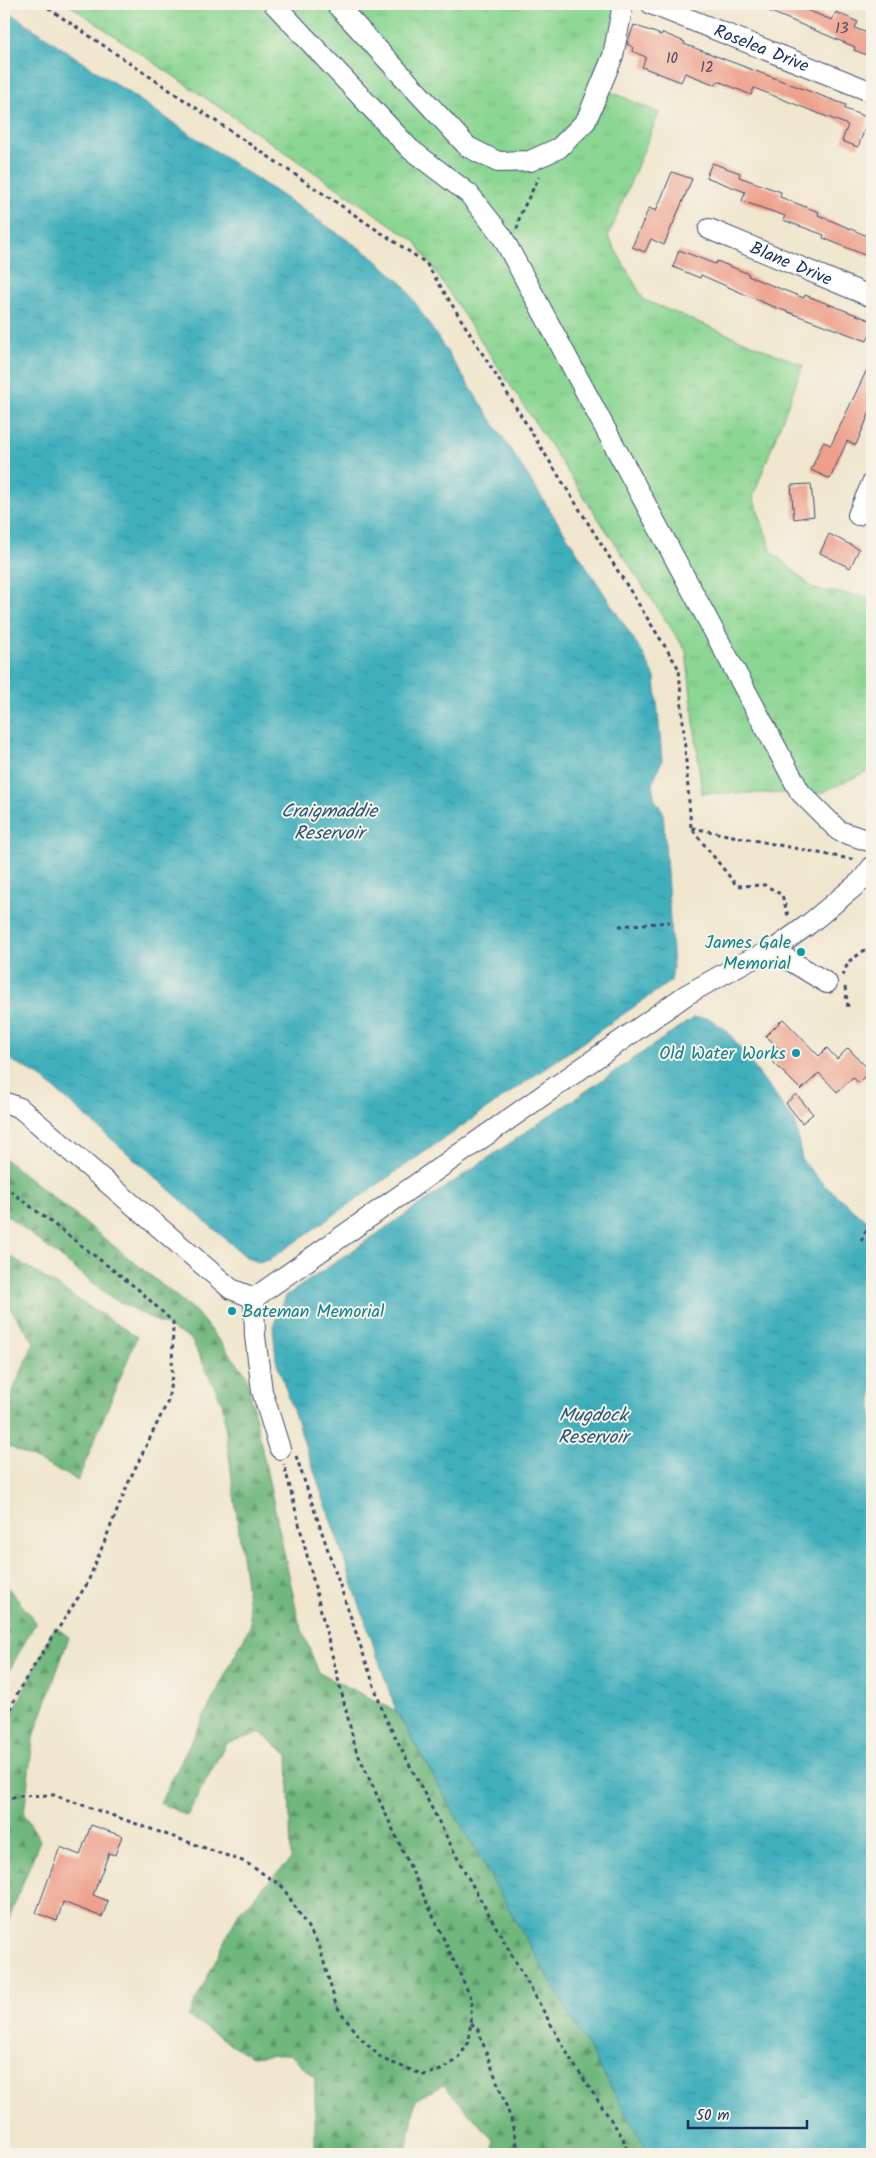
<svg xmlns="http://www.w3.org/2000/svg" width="876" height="2158" font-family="Kalam,sans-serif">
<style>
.grass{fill:url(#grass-tufts);stroke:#538278}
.forest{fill:url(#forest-firs);stroke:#46736e}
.water{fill:url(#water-ripples);stroke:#2e6f8d}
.building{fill:#ed9f8a}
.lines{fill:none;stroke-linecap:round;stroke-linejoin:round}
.minor-casing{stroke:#3b4a6f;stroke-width:22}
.path{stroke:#3b4a6f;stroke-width:3;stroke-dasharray:4 4;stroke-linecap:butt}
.minor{stroke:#fff;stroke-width:20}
.culture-dot{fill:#0f9aa8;stroke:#f7f3e8;stroke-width:2}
.labels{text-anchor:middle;stroke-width:4;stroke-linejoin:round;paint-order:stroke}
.number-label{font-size:15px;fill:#504b69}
.street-label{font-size:18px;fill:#1b2f5e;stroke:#f7f3e8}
.culture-label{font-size:18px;fill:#0d838f;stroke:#f7f3e8;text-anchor:end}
.water-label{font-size:19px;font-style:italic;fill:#26557a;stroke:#f7f3e8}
</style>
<defs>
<pattern id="grass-tufts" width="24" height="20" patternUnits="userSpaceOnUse" patternTransform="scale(1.25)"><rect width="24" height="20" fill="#8bd693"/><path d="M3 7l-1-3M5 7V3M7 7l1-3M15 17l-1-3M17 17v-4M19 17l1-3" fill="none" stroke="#77b881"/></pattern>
<pattern id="forest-firs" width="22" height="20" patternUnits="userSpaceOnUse" patternTransform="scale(1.25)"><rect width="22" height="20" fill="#70b77d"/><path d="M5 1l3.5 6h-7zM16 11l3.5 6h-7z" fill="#5b956a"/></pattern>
<pattern id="water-ripples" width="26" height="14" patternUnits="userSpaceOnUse" patternTransform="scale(1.25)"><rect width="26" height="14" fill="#40afbc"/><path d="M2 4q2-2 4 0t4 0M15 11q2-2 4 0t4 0" fill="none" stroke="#358f9c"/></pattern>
</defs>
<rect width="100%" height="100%" fill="#f7f3e8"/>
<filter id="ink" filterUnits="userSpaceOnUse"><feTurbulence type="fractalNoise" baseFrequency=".02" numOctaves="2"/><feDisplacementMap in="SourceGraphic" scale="10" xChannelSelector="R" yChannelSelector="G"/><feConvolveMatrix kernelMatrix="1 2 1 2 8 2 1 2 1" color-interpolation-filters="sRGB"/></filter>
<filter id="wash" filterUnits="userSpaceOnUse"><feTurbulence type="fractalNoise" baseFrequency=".0096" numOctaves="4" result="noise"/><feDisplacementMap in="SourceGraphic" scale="20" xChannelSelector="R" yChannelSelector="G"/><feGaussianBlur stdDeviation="1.12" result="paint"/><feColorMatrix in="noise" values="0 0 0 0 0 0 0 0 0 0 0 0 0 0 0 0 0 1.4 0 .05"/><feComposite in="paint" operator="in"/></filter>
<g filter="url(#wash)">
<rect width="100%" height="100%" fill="#f0e6cd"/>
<!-- grass -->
<path class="grass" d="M68,4H623L609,91L659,113L608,237L644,300L803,365L753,497L772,552L814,589L872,598V769L821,793H702L686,651L415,241Z"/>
<!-- forest -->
<path class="forest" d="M4,1158L196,1312L246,1374L299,1622L319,1673L396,1711L649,2154H493L494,2141L444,2085L416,2099L406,2154H315V2079L290,2054L251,2057L188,2017L239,1912L291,1859L288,1755L261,1733L226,1743L187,1816L160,1803L251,1624L222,1402L191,1339L112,1298L4,1213Z
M4,1252L137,1337L78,1480L4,1444V1412L34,1342L7,1304H4Z
M4,1583L36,1622L4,1680Z
M55,1627L69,1637L33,1739L24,1814L40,1840L4,1931V1731Z"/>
<!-- water -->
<path class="water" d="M4,9L370,255L403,284L642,652L655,678L662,760L652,784L655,800L663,811L673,968L671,981L269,1260L258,1262L246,1257L42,1078L4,1056Z
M693,1018H709L728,1032L795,1122L802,1160L824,1185L872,1225V2154H649L396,1711L276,1360L273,1326L286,1296Z"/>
<g id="blocks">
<!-- building -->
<path class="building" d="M752,4H791L832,20L836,12L858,22L855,28L872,35V57L854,50L855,47Z
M634,25L661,35L663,33L685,42L684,44L846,105L845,109L869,118L858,147L842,141L848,125L754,88L751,95L718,81L716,85L685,73L681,82L642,67L646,57L632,51L633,47L627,44Z
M712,163L740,173L739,177L781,192L780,197L819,212L818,215L872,238V258L823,238L824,235L783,220L785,216L742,201L745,192L706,177Z
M672,172L692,179L664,245L651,239L645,252L632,247L649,208L656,211Z
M679,250L715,264L717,261L749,274L748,276L804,298L805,295L872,321V328L867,341L769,305L701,275L700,278L673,267Z
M872,359V407L856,445L847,441L830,479L811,470L823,442L831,445Z
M811,484L814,516L794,519L791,485Z
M829,534L859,549L850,568L820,553Z
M783,1019L819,1056L827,1048L837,1059L848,1048L870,1071L858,1083L853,1077L837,1092L819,1073L801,1090L770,1059L780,1049L766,1036Z
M796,1094L813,1114L802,1123L786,1103Z
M91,1825L122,1836L115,1855L109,1853L93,1895L108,1901L102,1917L63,1902L57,1921L36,1913L60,1847L80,1855Z"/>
</g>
</g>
<g filter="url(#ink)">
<use href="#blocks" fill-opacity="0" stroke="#3b4a6f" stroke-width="1"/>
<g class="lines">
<defs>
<g id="minor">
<path d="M274,4L410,149L469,194L502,236L800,792L839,831L872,842"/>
<path d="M336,4L468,147L498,162L530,161L559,148L586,121L613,56L623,4"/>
<path id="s1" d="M651,4L872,92"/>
<path id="s2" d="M709,229L872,297"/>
<path d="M858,515L872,483"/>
<path d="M773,950L827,983"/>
<path d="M4,1102L20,1108L231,1289L254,1298L686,995L743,963L773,950L809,924L861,881L872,867"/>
<path d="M254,1298L255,1336L262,1391L280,1449"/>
</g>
</defs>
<!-- minor casing -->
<use href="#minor" class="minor-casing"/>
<!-- path -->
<path class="path" d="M42,4L426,263L679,669L691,828L737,886L765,885L782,895L789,919
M517,229L520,215L539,177
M692,828L855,860
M619,926L670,922
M843,976L848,962L872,945
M845,987L848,1007
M4,1186L139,1290L173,1322L172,1375L168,1401L130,1479L87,1584L20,1688L4,1722
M861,1241L869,1224
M296,1456L384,1715L460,1863L571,2060L623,2138L628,2154
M4,1801L16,1796L54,1795L245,1862L282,1886L319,1945L336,2005L355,2032L382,2059L424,2075L441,2070L457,2060L469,2042L472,2000L356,1750L284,1464
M471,2023L478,2030L511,2119L519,2154"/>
<!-- minor -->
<use href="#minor" class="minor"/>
</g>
</g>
<!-- markers -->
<g class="culture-dot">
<circle cx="801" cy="952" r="5"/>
<circle cx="796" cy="1053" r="5"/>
<circle cx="232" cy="1311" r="5"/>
</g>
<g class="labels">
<!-- number labels -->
<g class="number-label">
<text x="842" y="33">13</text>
<text x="672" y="63">10</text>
<text x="707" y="72">12</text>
</g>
<!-- street labels -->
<g class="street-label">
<text dy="6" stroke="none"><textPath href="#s1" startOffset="119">Roselea Drive</textPath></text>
<text dy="6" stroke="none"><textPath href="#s2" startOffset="89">Blane Drive</textPath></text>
</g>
<!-- culture labels -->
<g class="culture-label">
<text x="791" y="948">James Gale<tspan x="791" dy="21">Memorial</tspan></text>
<text x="786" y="1059">Old Water Works</text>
<text x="242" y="1317" text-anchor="start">Bateman Memorial</text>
</g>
<!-- water labels -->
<g class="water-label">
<text x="329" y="817">Craigmaddie<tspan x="329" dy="22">Reservoir</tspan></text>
<text x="593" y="1421">Mugdock<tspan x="593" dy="22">Reservoir</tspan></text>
</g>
</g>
<!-- margin -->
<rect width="876" height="2158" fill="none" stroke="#f7f3e8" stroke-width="20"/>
<!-- scale -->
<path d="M688 2120v8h119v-8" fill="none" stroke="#1b2f5e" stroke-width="2.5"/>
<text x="696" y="2120" font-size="15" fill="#1b2f5e" stroke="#f7f3e8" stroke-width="4" paint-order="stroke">50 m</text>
</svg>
